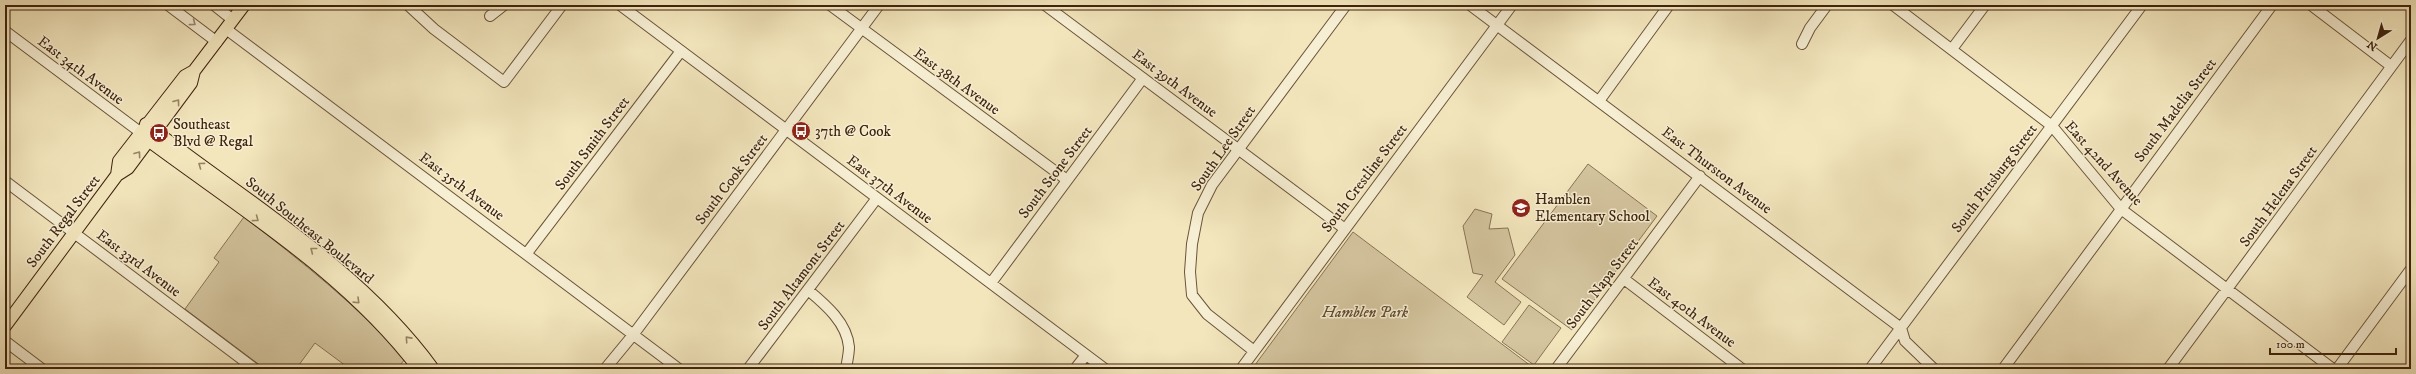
<svg xmlns="http://www.w3.org/2000/svg" width="2416" height="374" font-family="'IM FELL DW Pica',serif">
<style>
.green{fill:#d4c59f;stroke:#897456}
.lines{fill:none;stroke-linecap:round;stroke-linejoin:round}
.minor-casing{stroke:#6b5439;stroke-width:12}
.major-casing{stroke:#3e230d;stroke-width:14}
.minor{stroke:#f7efd4;stroke-width:10}
.major{stroke:#f3e6bd;stroke-width:12}
.oneway{stroke:#9a8970}
.oneway2{stroke:#988465}
.labels{text-anchor:middle;stroke-width:3;stroke-linejoin:round;paint-order:stroke}
.street-label{font-size:15px;fill:#3e230d;stroke:#f7efd4}
.poi-label{font-size:15px;fill:#3e230d;stroke:#f7efd4;text-anchor:start}
.park-label{font-size:15px;font-style:italic;fill:#644c32;stroke:#f7efd4}
</style>
<rect width="100%" height="100%" fill="#f3e6bd"/>
<filter id="stains"><feTurbulence type="fractalNoise" baseFrequency=".005" numOctaves="4"/><feColorMatrix values="0 0 0 0 .2 0 0 0 0 .09 0 0 0 0 .02 0 0 0 .5 -.17"/></filter>
<radialGradient id="worn" r=".72"><stop offset=".6" stop-color="#630" stop-opacity="0"/><stop offset="1" stop-color="#630" stop-opacity=".3"/></radialGradient>
<!-- green -->
<path class="green" d="M1588,164L1657,216L1572,330L1502,279Z
M1475,209L1492,214L1489,229L1508,228L1515,255L1495,282L1521,302L1504,325L1467,297L1483,275L1473,273L1463,226Z
M244,217C301,261 357,305 405,359L397,369H350L315,343L296,369H265L185,309L219,262L214,258Z
M1353,232L1535,369H1252Z
M1529,305L1561,328L1534,365L1502,342Z"/>
<g class="lines">
<defs>
<path id="minor" d="M168,5L217,42
M214,5L233,20
M408,5L434,29L504,82L562,5
M620,5L1105,369
M830,5L1067,180
M1045,5L1345,229
M1470,5L1901,328L1905,341L1934,369
M1893,5L2052,126L2121,209L2333,369
M2311,5L2391,66
M490,16L504,5
M226,29L679,369
M5,31L140,132
M1802,44L1810,28L1827,5
M1952,49L1985,5
M1599,101L1669,5
M5,181L255,369
M527,253L681,51
M1624,279L1742,369
M991,283L1143,78
M808,290C826,305 847,323 849,347C849,354 847,362 846,369
M5,341L42,369
M1254,351L1207,314L1192,295L1190,272L1192,244L1198,213L1212,185L1346,5
M605,369L633,335L879,5
M748,369L877,198
M1075,369L1086,355
M1241,369L1512,5
M1556,369L1700,176
M1870,369L2142,5
M2003,369L2272,5
M2168,369L2411,40
M2337,369L2411,269"/>
<path id="major" d="M146,124L144,133L148,140C242,210 347,274 419,369
M155,131C250,204 361,270 433,369
M117,175L119,161L185,76L194,71L244,5
M5,326L117,175L128,168L191,83L194,71"/>
</defs>
<!-- minor casing -->
<use href="#minor" class="minor-casing"/>
<!-- major casing -->
<use href="#major" class="major-casing"/>
<!-- minor -->
<use href="#minor" class="minor"/>
<!-- major -->
<use href="#major" class="major"/>
</g>
<!-- one-way arrows -->
<defs><path id="oneway-chevron" d="M-2-3.5L2.5 0L-2 3.5" fill="none" stroke-width="1.6" stroke-linecap="round" stroke-linejoin="round"/></defs>
<use class="oneway" href="#oneway-chevron" transform="translate(193 23) rotate(37)"/>
<g class="oneway2">
<use href="#oneway-chevron" transform="translate(177 102) rotate(-53)"/>
<use href="#oneway-chevron" transform="translate(138 154) rotate(-54)"/>
<use href="#oneway-chevron" transform="translate(201 165) rotate(-144)"/>
<use href="#oneway-chevron" transform="translate(256 219) rotate(37)"/>
<use href="#oneway-chevron" transform="translate(313 250) rotate(-142)"/>
<use href="#oneway-chevron" transform="translate(357 301) rotate(44)"/>
<use href="#oneway-chevron" transform="translate(408 339) rotate(-132)"/>
</g>
<!-- icons -->
<defs>
<symbol id="bus-disc" viewBox="-11 -11 22 22"><circle r="9.5" fill="#8f2418" stroke="#f7efd4"/><path d="M-5-6H5V4H4V6H2V4H-2V6H-4V4H-5ZM-3.5-4V0h7V-4ZM-3.5 1.2v1.5H-2V1.2ZM2 1.2v1.5H3.5V1.2Z" fill="#fff"/></symbol>
<symbol id="school-disc" viewBox="-11 -11 22 22"><circle r="9.5" fill="#8f2418" stroke="#f7efd4"/><path d="M0-5L7-2L0 1L-7-2ZM-4 1L0 2.5L4 1V4Q0 6-4 4Z" fill="#fff"/></symbol>
</defs>
<g fill-rule="evenodd">
<use href="#bus-disc" x="790" y="120" width="22" height="22"/>
<use href="#bus-disc" x="148" y="122" width="22" height="22"/>
<use href="#school-disc" x="1510" y="197" width="22" height="22"/>
</g>
<g class="labels">
<!-- street labels -->
<g class="street-label">
<text transform="translate(81 70) rotate(37)" y="5">East 34th Avenue</text>
<text transform="translate(957 81) rotate(36)" y="5">East 38th Avenue</text>
<text transform="translate(1175 83) rotate(37)" y="5">East 39th Avenue</text>
<text transform="translate(2175 110) rotate(-53)" y="5">South Madelia Street</text>
<text transform="translate(592 143) rotate(-53)" y="5">South Smith Street</text>
<text transform="translate(1223 148) rotate(-55)" y="5">South Lee Street</text>
<text transform="translate(2104 163) rotate(48)" y="5">East 42nd Avenue</text>
<text transform="translate(1717 170) rotate(37)" y="5">East Thurston Avenue</text>
<text transform="translate(1055 172) rotate(-53)" y="5">South Stone Street</text>
<text transform="translate(1364 178) rotate(-53)" y="5">South Crestline Street</text>
<text transform="translate(1994 178) rotate(-53)" y="5">South Pittsburg Street</text>
<text transform="translate(731 179) rotate(-53)" y="5">South Cook Street</text>
<text transform="translate(462 186) rotate(37)" y="5">East 35th Avenue</text>
<text transform="translate(890 189) rotate(37)" y="5">East 37th Avenue</text>
<text transform="translate(2278 196) rotate(-54)" y="5">South Helena Street</text>
<text transform="translate(63 221) rotate(-53)" y="5">South Regal Street</text>
<text transform="translate(310 230) rotate(39)" y="5">South Southeast Boulevard</text>
<text transform="translate(139 263) rotate(37)" y="5">East 33rd Avenue</text>
<text transform="translate(801 275) rotate(-53)" y="5">South Altamont Street</text>
<text transform="translate(1602 283) rotate(-53)" y="5">South Napa Street</text>
<text transform="translate(1692 312) rotate(37)" y="5">East 40th Avenue</text>
</g>
<!-- poi labels -->
<g class="poi-label">
<text x="173" y="129">Southeast<tspan x="173" dy="17">Blvd @ Regal</tspan></text>
<text x="815" y="136">37th @ Cook</text>
<text x="1535" y="204">Hamblen<tspan x="1535" dy="17">Elementary School</tspan></text>
</g>
<!-- park labels -->
<g class="park-label">
<text x="1365" y="317">Hamblen Park</text>
</g>
</g>
<!-- margin -->
<rect width="2416" height="374" fill="none" stroke="#f3e6bd" stroke-width="20"/>
<rect x="6" y="6" width="2404" height="362" fill="none" stroke="#3e230d" stroke-width="2"/>
<rect x="10" y="10" width="2396" height="354" fill="none" stroke="#3e230d"/>
<!-- north arrow -->
<g transform="translate(2378 38) rotate(217)" stroke="#f7efd4" stroke-width="3" paint-order="stroke">
<path d="M0-3L7 15L0 10L-7 15Z" fill="#3e230d"/>
<text y="-6" font-size="11" font-weight="bold" text-anchor="middle" fill="#3e230d">N</text>
</g>
<!-- scale -->
<path d="M2270 348v6h126v-6" fill="none" stroke="#3e230d" stroke-width="2"/>
<text x="2276" y="348" font-size="12" fill="#3e230d" stroke="#f7efd4" stroke-width="3" paint-order="stroke">100 m</text>
<rect width="100%" height="100%" filter="url(#stains)"/>
<rect width="100%" height="100%" fill="url(#worn)"/>
</svg>
